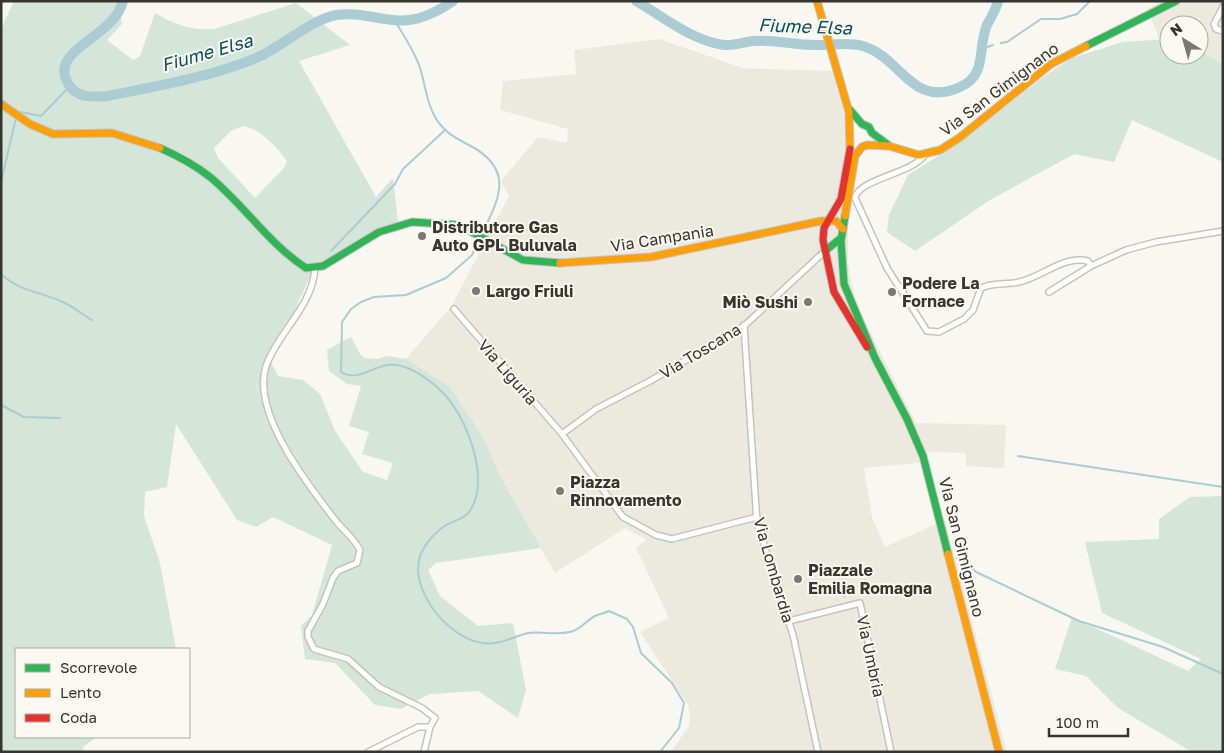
<svg xmlns="http://www.w3.org/2000/svg" width="1224" height="753" font-family="'Golos Text',sans-serif">
<style>
.built{fill:#ece9df}
.green{fill:#d4e5d9;fill-rule:evenodd}
.lines{fill:none;stroke-linecap:round;stroke-linejoin:round}
.stream{stroke:#aaccd2;stroke-width:2}
.river{stroke:#aaccd2;stroke-width:10}
.street-casing{stroke:#c4c3bf;stroke-width:8}
.fast-casing{stroke:#c4c3bf;stroke-width:9}
.slow-casing{stroke:#c4c3bf;stroke-width:9}
.jam-casing{stroke:#c4c3bf;stroke-width:9}
.street{stroke:#fefefd;stroke-width:5}
.fast{stroke:#30b455;stroke-width:7}
.slow{stroke:#ff9f0a;stroke-width:7}
.jam{stroke:#e5322d;stroke-width:7}
.poi-dot{fill:#7a7975;stroke:#faf8f0;stroke-width:2}
.labels{text-anchor:middle;stroke-width:4;stroke-linejoin:round;paint-order:stroke}
.street-label{font-size:16px;fill:#363532;stroke:#faf8f0}
.poi-label{font-size:16px;font-weight:bold;fill:#363532;stroke:#faf8f0;text-anchor:start}
.water-label{font-size:18px;font-style:italic;fill:#06515c;stroke:#faf8f0}
</style>
<rect width="100%" height="100%" fill="#f8f7f2"/>
<!-- built -->
<path class="built" d="M1163,1H1223V64L1199,51V25H1169V39L1160,40L1147,9Z
M659,39L743,68L832,71L846,119L845,138L856,165L848,224V263L855,299L868,328L916,423L1006,425L1004,468L966,466V453L925,452L928,462L864,468L872,517L885,547L945,520L1007,752H671L689,726L690,715L688,705L640,632L669,618L636,548L647,540L625,528L555,573L499,474L483,437L450,387L406,359L452,305L509,196L501,181L538,137L567,143L568,129L500,110L503,81L576,74L574,50Z"/>
<!-- green -->
<path class="green" d="M14,1H119L122,24L107,40L133,60L140,56L155,13C174,24 192,31 214,29L296,3L350,45L299,61L376,197L393,178L398,222C367,229 346,255 316,264L271,362L278,376L303,380L320,394L335,431L363,472L387,480L393,463L362,454L369,432L349,426L361,386L347,384L329,371L327,350L351,337L360,354L365,358L378,359L387,356L406,359L450,387L483,437L499,474L541,548L436,563L428,570L440,596L478,626L513,623L526,690L518,718L478,691L430,694L401,709L375,705L335,663L305,659L301,626L312,615L332,545L273,517L256,527L237,520L176,424L167,487L145,492L144,516L160,563L176,649H16V737H97L84,746L82,752H1V29ZM243,126C261,129 277,147 287,161L284,168L255,198L218,158L214,148L231,131Z
M1169,39V55H1199V51L1223,64V162L1132,120L1114,162L1074,154L990,200L915,251L887,232L889,215L908,175L957,144L1046,75L1072,58L1123,42Z
M1223,496V752H1192L1118,708L1086,676L1055,669L1072,617L1188,671L1201,659L1102,613L1085,542L1159,539V519L1190,497Z"/>
<g class="lines">
<!-- stream -->
<path class="stream" d="M395,21C404,36 415,52 420,68C425,83 426,99 433,113C441,130 453,137 469,145C515,169 500,198 481,235
M1001,43L1007,42L1041,19H1060L1077,14L1090,1
M982,49L993,45
M20,112L41,116L70,86
M1,182L16,118
M479,239L472,255L446,278L406,295L374,297L361,302L351,309L342,322L341,372C357,382 372,367 388,365C408,362 433,382 446,396C468,421 491,482 469,512C464,519 454,521 446,525C436,531 424,545 420,556C414,575 422,593 433,609C448,629 473,649 500,642C509,640 519,635 528,633C542,631 560,636 573,631C582,628 587,620 595,616C599,614 605,613 609,611L627,619L633,627L641,653L672,683L684,703L679,728L660,752
M331,251L395,184L403,169L444,131
M1,274C20,292 43,292 65,303C75,308 83,315 92,320
M1,405L24,417L60,418
M1018,456L1223,487
M957,558L965,560L976,572L1079,621L1163,647L1223,674"/>
<!-- river -->
<path class="river" d="M123,1C114,39 46,49 69,85C78,99 94,97 108,96C157,86 210,77 256,58C282,47 310,20 336,15C356,12 373,18 393,20C414,23 436,13 453,1
M636,1C664,17 690,40 724,45C735,46 743,42 753,41C772,39 794,45 814,45C830,46 847,41 863,46C902,58 912,109 960,87C988,75 977,48 987,25C991,17 996,10 998,1"/>
<defs>
<path id="street" d="M1223,7L1214,24L1216,29L1223,31
M925,154C914,174 859,178 855,198L887,268L927,331L939,332L964,319L973,310L981,288C994,282 1006,285 1019,282C1043,277 1063,255 1088,261L1091,266L1126,250L1156,242L1223,231
M315,268C313,306 278,332 266,366C251,413 308,485 336,521C344,531 354,538 360,550L357,563L338,571L333,578L323,604L308,631V637L314,649L348,659L379,687L422,708L435,718L430,727H418L368,752
M1049,292L1091,266
M454,309L562,434L623,517L656,535L672,539L757,517
M744,325L757,523L793,635L818,752
M562,434L596,409L650,381L743,327L825,251
M789,621L860,603L891,752
M424,752L430,727"/>
<path id="fast" d="M1086,46L1176,1
M850,110L862,124L869,127L872,133L887,144
M160,148C178,156 195,165 210,177C244,205 269,244 306,268L323,266L379,232L412,222L459,225L523,260L560,263
M845,216L841,241L844,284L875,358L907,419L923,456L948,554
M825,251L841,238"/>
<path id="slow" d="M817,1L849,112L850,149
M1,104L30,124L53,134L112,133L160,148
M845,216L855,156L862,147L867,145L889,146L919,155L940,150L959,138L1051,64L1086,46
M560,263L651,257L821,221H836L843,229
M948,554L999,752"/>
<path id="jam" d="M850,149L841,199L824,228L823,240L834,292L867,347"/>
</defs>
<!-- street casing -->
<use href="#street" class="street-casing"/>
<!-- fast casing -->
<use href="#fast" class="fast-casing"/>
<!-- slow casing -->
<use href="#slow" class="slow-casing"/>
<!-- jam casing -->
<use href="#jam" class="jam-casing"/>
<!-- street -->
<use href="#street" class="street"/>
<!-- fast -->
<use href="#fast" class="fast"/>
<!-- slow -->
<use href="#slow" class="slow"/>
<!-- jam -->
<use href="#jam" class="jam"/>
</g>
<!-- markers -->
<g class="poi-dot">
<circle cx="422" cy="236" r="5"/>
<circle cx="476" cy="291" r="5"/>
<circle cx="892" cy="292" r="5"/>
<circle cx="808" cy="302" r="5"/>
<circle cx="560" cy="491" r="5"/>
<circle cx="798" cy="579" r="5"/>
</g>
<g class="labels">
<!-- street labels -->
<g class="street-label">
<text transform="translate(999 89) rotate(-37)" y="6">Via San Gimignano</text>
<text transform="translate(662 238) rotate(-9)" y="6">Via Campania</text>
<text transform="translate(700 351) rotate(-31)" y="6">Via Toscana</text>
<text transform="translate(508 372) rotate(49)" y="6">Via Liguria</text>
<text transform="translate(962 547) rotate(76)" y="6">Via San Gimignano</text>
<text transform="translate(774 570) rotate(74)" y="6">Via Lombardia</text>
<text transform="translate(871 656) rotate(78)" y="6">Via Umbria</text>
</g>
<!-- poi labels -->
<g class="poi-label">
<text x="432" y="233">Distributore Gas<tspan x="432" dy="18">Auto GPL Buluvala</tspan></text>
<text x="902" y="289">Podere La<tspan x="902" dy="18">Fornace</tspan></text>
<text x="486" y="297">Largo Friuli</text>
<text x="798" y="308" text-anchor="end">Miò Sushi</text>
<text x="570" y="488">Piazza<tspan x="570" dy="18">Rinnovamento</tspan></text>
<text x="808" y="576">Piazzale<tspan x="808" dy="18">Emilia Romagna</tspan></text>
</g>
<!-- water labels -->
<g class="water-label">
<text transform="translate(805 27) rotate(2)" y="6">Fiume Elsa</text>
<text transform="translate(207 53) rotate(-16)" y="6">Fiume Elsa</text>
</g>
</g>
<!-- border -->
<rect width="1224" height="753" fill="none" stroke="#363532" stroke-width="5"/>
<!-- legend -->
<rect x="15" y="648" width="175" height="90" fill="#faf8f0" stroke="#acaaa4"/>
<rect x="25" y="664" width="25" height="8" fill="#30b455" stroke="#acaaa4"/>
<text x="60" y="673" font-size="15" fill="#363532">Scorrevole</text>
<rect x="25" y="689" width="25" height="8" fill="#ff9f0a" stroke="#acaaa4"/>
<text x="60" y="698" font-size="15" fill="#363532">Lento</text>
<rect x="25" y="714" width="25" height="8" fill="#e5322d" stroke="#acaaa4"/>
<text x="60" y="723" font-size="15" fill="#363532">Coda</text>
<!-- north arrow -->
<g transform="translate(1184 40) rotate(323)"><circle r="24" fill="#faf8f0" stroke="#acaaa4"/>
<path d="M0-4L9 19L0 12L-9 19Z" fill="#7a7975"/>
<text y="-8" font-size="14" font-weight="bold" text-anchor="middle" fill="#363532">N</text>
</g>
<!-- scale -->
<path d="M1049 728v8h79v-8" fill="none" stroke="#363532" stroke-width="2.5"/>
<text x="1056" y="728" font-size="15" fill="#363532" stroke="#faf8f0" stroke-width="4" paint-order="stroke">100 m</text>
</svg>
